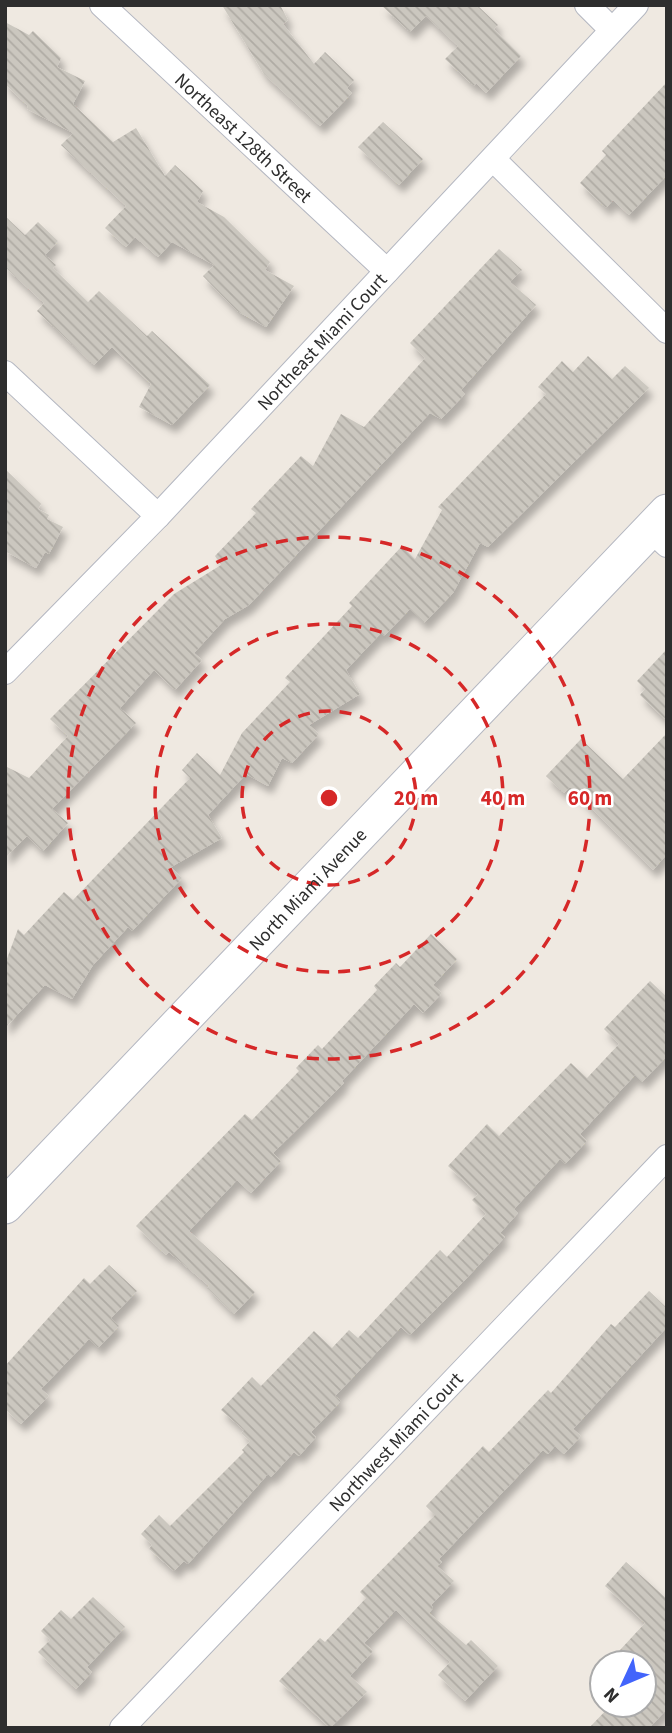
<svg xmlns="http://www.w3.org/2000/svg" width="672" height="1733" font-family="'Source Sans 3',sans-serif">
<style>
.building{fill:url(#building-back-hatch);filter:url(#shadow)}
.lines{fill:none;stroke-linecap:round;stroke-linejoin:round}
.street-casing{stroke:#b4b7c1;stroke-width:26}
.secondary-casing{stroke:#b4b7c1;stroke-width:37}
.street{stroke:#fff;stroke-width:24}
.secondary{stroke:#fff;stroke-width:35}
.ring{fill:none;stroke:#d62828;stroke-width:3.5;stroke-dasharray:12 9}
.labels{text-anchor:middle;stroke-width:5;stroke-linejoin:round;paint-order:stroke}
.street-label{font-size:19px;fill:#2e2e2e;stroke:#fff}
.centre{fill:#d62828;stroke:#fff;stroke-width:3.5}
.ring-label{font-size:21px;text-anchor:middle;font-weight:bold;fill:#d62828;stroke:#fff;stroke-width:5;stroke-linejoin:round;paint-order:stroke}
</style>
<defs>
<pattern id="building-back-hatch" width="6" height="6" patternUnits="userSpaceOnUse" patternTransform="scale(1.75)"><rect width="6" height="6" fill="#cbc7bf"/><path d="M-1 5l2 2M0 0l6 6M5-1l2 2" fill="none" stroke="#afaba4"/></pattern>
<filter id="shadow"><feDropShadow dx="4.5" dy="8" stdDeviation="3.5" flood-color="#0004"/></filter>
</defs>
<rect width="100%" height="100%" fill="#efe9e1"/>
<!-- building -->
<path class="building" d="M222,5H280L288,20L283,24L314,64L325,52L354,80L347,88L352,93L320,126L264,74Z
M381,5H477L498,25L494,29L521,56L486,93L476,83L474,86L445,59L458,46L426,16L410,32Z
M5,22L29,35L33,31L61,58L57,67L85,81L73,104L113,142L136,128L165,176L175,165L203,191L197,202L224,217L270,262L265,270L294,286L266,327L237,311L203,276L214,265L172,242L158,257L135,237L126,247L105,228L126,206L61,145L73,133L27,109L28,106L5,84Z
M667,82V175L629,215L613,200L606,208L580,183L606,155L602,151Z
M383,122L423,159L399,185L358,147Z
M5,216L25,235L38,222L58,241L45,255L56,265L53,268L88,302L99,291L147,336L152,331L210,385L172,425L139,407L151,384L112,347L94,365L37,311L44,303L5,267Z
M499,249L522,270L510,282L536,305L461,390L465,394L441,419L430,413L249,605L225,619L194,653L202,660L175,690L154,670L120,708L136,723L52,809L68,823L43,851L27,836L5,858V766L29,778L68,736L50,719L174,594L221,565L215,556L256,513L251,509L301,456L313,466L341,414L364,427L425,358L410,343Z
M588,356L612,379L625,366L649,388L488,547L480,543L453,593L424,623L410,609L384,636L381,633L346,670L360,694L309,725L319,734L292,763L282,758L268,786L246,774L208,815L222,838L171,867L182,878L132,931L128,927L93,965L72,999L45,985L5,1028V964L18,929L24,935L64,892L73,900L190,778L182,770L197,753L220,775L242,733L290,682L285,678L352,606L349,603L402,546L415,559L442,510L438,507L546,394L538,387L562,361L573,372Z
M5,469L41,504L38,509L49,515L47,519L63,527L49,554L45,552L36,568L5,551Z
M667,649V721L640,695L645,689L637,681Z
M667,733V854L653,870L570,787L564,793L546,776L581,739L623,779Z
M431,934L457,959L433,985L442,993L423,1013L414,1004L404,1015L342,1081L344,1083L273,1153L281,1161L251,1193L237,1180L189,1231L255,1292L234,1314L207,1288L209,1286L169,1252L166,1255L136,1226L245,1114L252,1120L299,1071L296,1068L318,1045L322,1049L377,990L374,986L396,963L400,967Z
M650,981L667,997V1056L642,1082L635,1075L580,1134L587,1141L565,1164L560,1159L514,1209L518,1213L500,1233L505,1237L463,1282L410,1335L401,1327L335,1396L341,1401L311,1432L316,1437L299,1456L294,1452L271,1477L268,1474L188,1564L184,1561L174,1571L149,1549L152,1545L141,1534L159,1515L170,1526L244,1452L242,1450L250,1441L241,1433L244,1430L221,1410L252,1377L261,1386L314,1331L332,1348L349,1330L358,1338L440,1250L447,1257L486,1214L472,1200L478,1194L448,1166L487,1124L499,1136L571,1063L587,1078L619,1044L604,1029Z
M109,1265L137,1291L111,1318L119,1326L98,1348L89,1339L41,1389L49,1396L21,1424L5,1409V1366L84,1278L90,1284Z
M649,1291L667,1308V1327L573,1429L581,1436L564,1454L555,1446L548,1454L543,1450L439,1559L442,1562L437,1566L454,1581L431,1605L433,1608L429,1613L466,1645L471,1640L498,1666L465,1701L438,1675L450,1662L396,1610L364,1643L373,1651L350,1676L367,1692L330,1728L279,1681L320,1638L325,1642L366,1598L360,1592L435,1515L426,1506L483,1446L489,1452L548,1390L551,1393L611,1324L615,1327Z
M626,1562L667,1599V1709L649,1728H589L611,1705H644V1663H608L645,1623L605,1586Z
M93,1597L125,1627L87,1667L92,1672L76,1689L38,1652L50,1640L41,1631L61,1610L71,1619Z"/>
<g class="lines">
<defs>
<g id="street">
<path id="s1" d="M102,5L387,271"/>
<path d="M587,5L612,30"/>
<path d="M494,160L667,331"/>
<path d="M5,373L158,516"/>
<path d="M651,530L667,545"/>
<path id="s2" d="M5,672L158,516L636,5"/>
<path id="s3" d="M122,1728L667,1157"/>
</g>
<g id="secondary">
<path id="s4" d="M5,1206L667,512"/>
</g>
</defs>
<!-- street casing -->
<use href="#street" class="street-casing"/>
<!-- secondary casing -->
<use href="#secondary" class="secondary-casing"/>
<!-- street -->
<use href="#street" class="street"/>
<!-- secondary -->
<use href="#secondary" class="secondary"/>
</g>
<!-- distance rings -->
<g class="ring">
<circle cx="329" cy="798" r="87"/>
<circle cx="329" cy="798" r="174"/>
<circle cx="329" cy="798" r="261"/>
</g>
<g class="labels">
<!-- street labels -->
<g class="street-label">
<text dy="7" stroke="none"><textPath href="#s1" startOffset="194">Northeast 128th Street</textPath></text>
<text dy="7" stroke="none"><textPath href="#s2" startOffset="458">Northeast Miami Court</textPath></text>
<text dy="7" stroke="none"><textPath href="#s4" startOffset="438">North Miami Avenue</textPath></text>
<text dy="7" stroke="none"><textPath href="#s3" startOffset="396">Northwest Miami Court</textPath></text>
</g>
</g>
<circle cx="329" cy="798" r="10" class="centre"/>
<g class="ring-label">
<text x="416" y="805">20 m</text>
<text x="503" y="805">40 m</text>
<text x="590" y="805">60 m</text>
</g>
<!-- border -->
<rect width="672" height="1733" fill="none" stroke="#2e2e2e" stroke-width="14"/>
<!-- north arrow -->
<g transform="translate(623 1684) rotate(226)"><circle r="33" fill="#ffffff" stroke="#ababab" stroke-width="2"/>
<path d="M0-5L12 26L0 18L-12 26Z" fill="#4264fb"/>
<text y="-10" font-size="19" font-weight="bold" text-anchor="middle" fill="#2e2e2e">N</text>
</g>
</svg>
